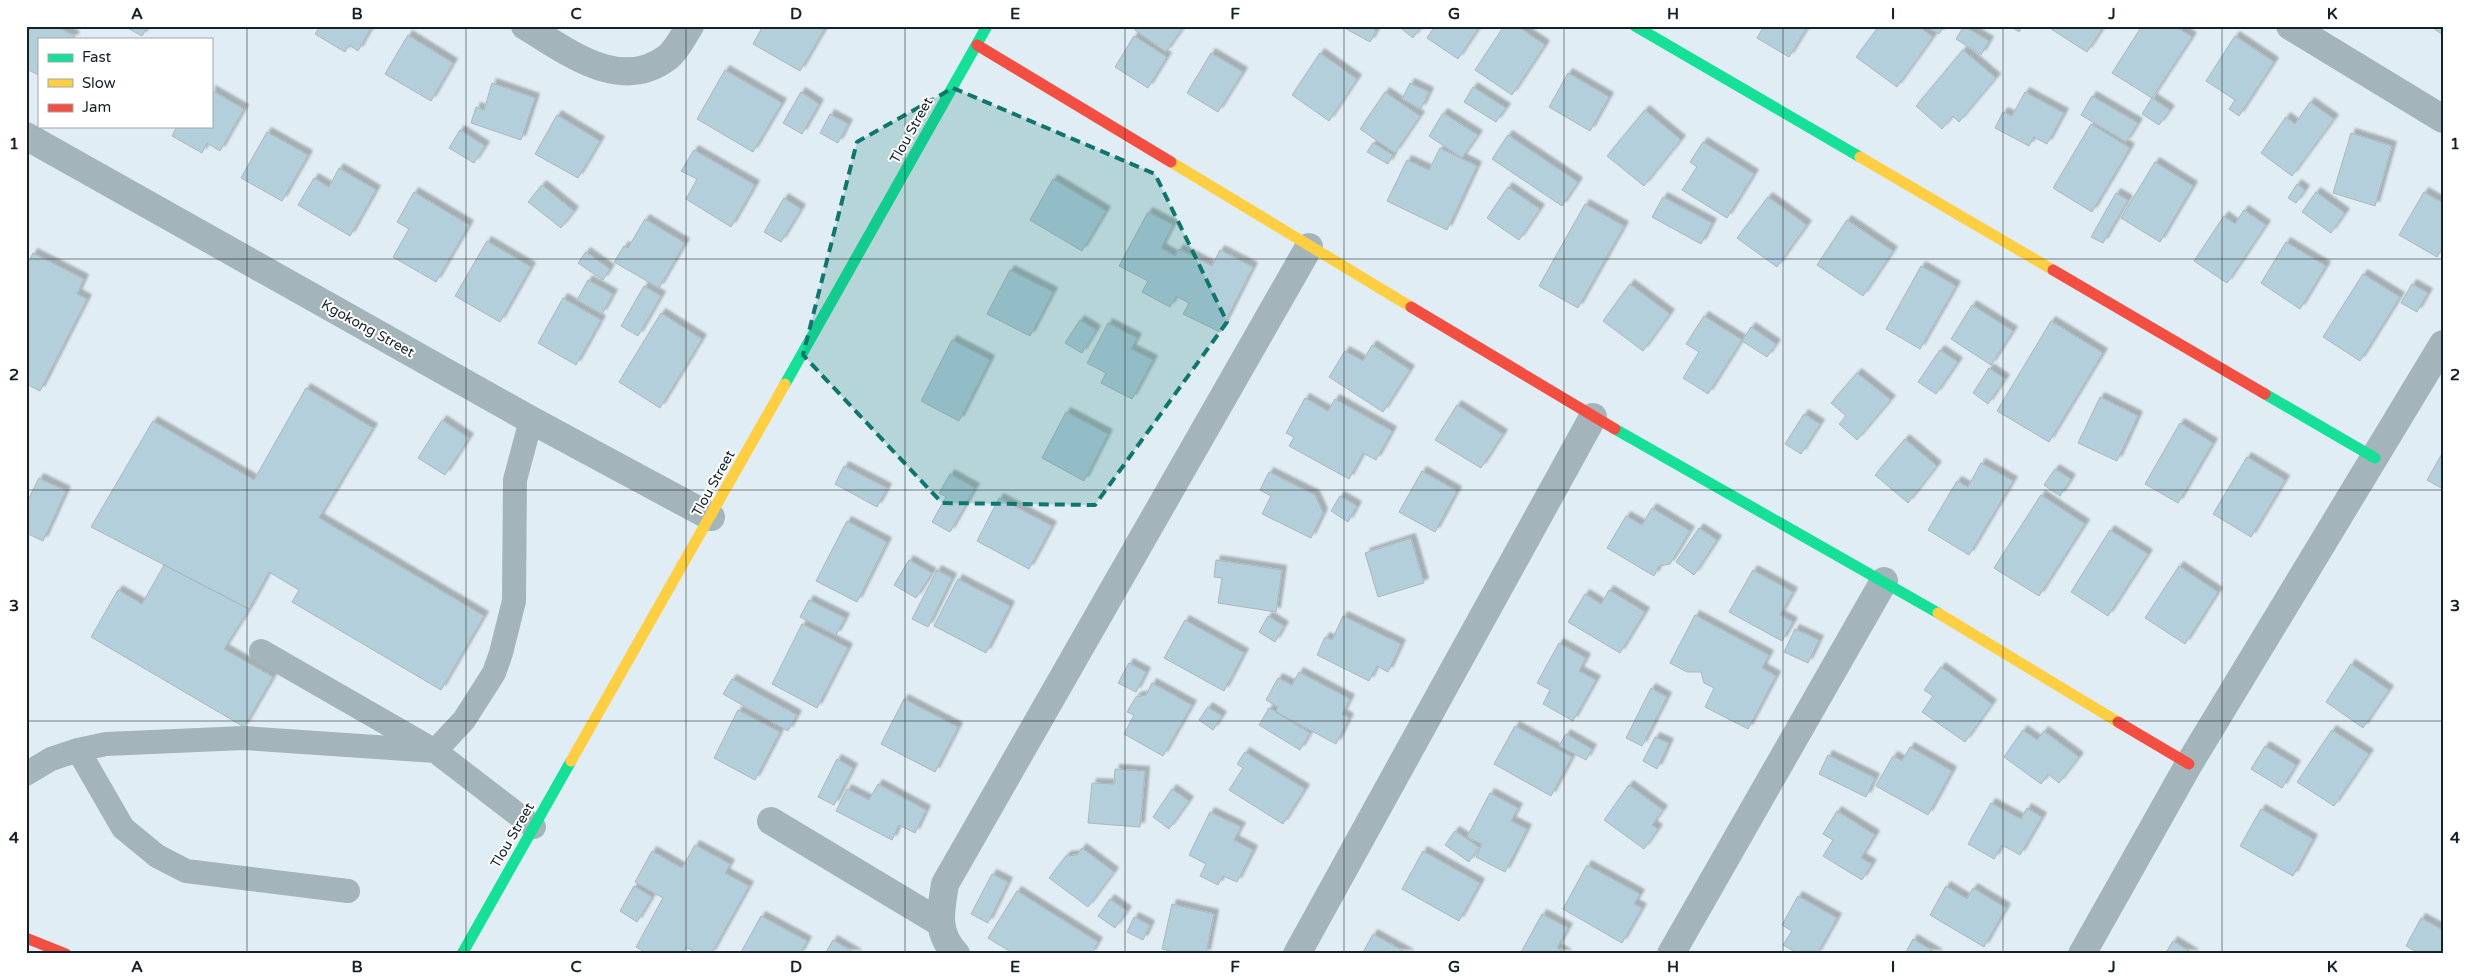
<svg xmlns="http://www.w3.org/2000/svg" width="2469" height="980" font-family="'Varela Round',sans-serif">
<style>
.building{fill:#b3cfdc;stroke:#abb7bc;filter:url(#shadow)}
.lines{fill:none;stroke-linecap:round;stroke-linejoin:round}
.lane{stroke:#a4b4bb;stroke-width:24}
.street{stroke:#a4b4bb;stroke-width:28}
.fast{stroke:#16e098;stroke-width:11}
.slow{stroke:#ffcf43;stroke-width:11}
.jam{stroke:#f24e42;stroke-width:11}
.marked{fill:#0f766e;fill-opacity:0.2;stroke:#0f766e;stroke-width:4;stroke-dasharray:10 6;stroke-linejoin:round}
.grid{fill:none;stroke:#152126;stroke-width:1;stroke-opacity:0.55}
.labels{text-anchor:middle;stroke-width:4;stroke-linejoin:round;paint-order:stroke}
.street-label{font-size:14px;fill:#152126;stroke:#fff}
.neatline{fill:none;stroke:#152126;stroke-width:2}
.grid-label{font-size:16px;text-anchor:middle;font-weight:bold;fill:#152126}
</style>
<defs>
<filter id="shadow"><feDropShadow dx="4.5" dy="-4.5" stdDeviation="1" flood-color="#0004"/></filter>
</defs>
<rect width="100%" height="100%" fill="#e0edf4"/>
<!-- building -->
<path class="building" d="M31,26H55L75,36L73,39H39V75L26,69V36Z
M124,26H148L142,36Z
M320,26H372L358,51L349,45L345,52L315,34Z
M763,26H818L824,30L800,71L753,44Z
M1137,26H1184L1166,52L1135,30Z
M1341,26H1368L1376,31L1370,42Z
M1398,26H1421L1413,38Z
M1435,26H1480L1458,59L1427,38Z
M1504,26H1517L1545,45L1512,95L1475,70Z
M1764,26H1808L1789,57L1757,38Z
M1879,26H1918L1933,37L1897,87L1856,57Z
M1925,26H1944L1939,34Z
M1964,26L1989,41L1981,55L1956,39Z
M2010,26H2023L2019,32Z
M2052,26H2104L2087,52L2051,29Z
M2142,26H2175L2192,37L2152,98L2112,73Z
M2430,26H2443V35Z
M408,35L453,63L431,101L385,74Z
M1134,36L1167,57L1148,88L1115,67Z
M2235,36L2274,62L2239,116L2229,109L2235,100L2206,81Z
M1963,50L1996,78L1959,122L1953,116L1942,129L1916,106Z
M1211,53L1243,72L1218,112L1187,93Z
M1320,53L1357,79L1329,121L1292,95Z
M725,70L782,103L753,152L697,119Z
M1568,73L1609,97L1590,131L1549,107Z
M492,83L535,98L521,140L471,123L476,107L484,110Z
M1410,83L1429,92L1421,109L1402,99Z
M1473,87L1506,108L1496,122L1464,102Z
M211,90L244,109L220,151L207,143L202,153L172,136L177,126H211Z
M801,92L819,104L802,134L783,123Z
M1385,92L1420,116L1395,153L1360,129Z
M2025,92L2064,113L2047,144L2034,137L2029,146L1995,128L2003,112L2012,116Z
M2092,96L2138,123L2126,142L2081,115Z
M2152,98L2170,110L2159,125L2142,114Z
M2310,102L2334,119L2292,176L2261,153L2286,117L2295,124Z
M1645,110L1681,140L1644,186L1607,156Z
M1443,113L1478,135L1462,158L1429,136Z
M830,114L848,124L838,143L820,133Z
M557,115L600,141L578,178L535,154Z
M2091,124L2130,148L2092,212L2053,188Z
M460,130L485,146L474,163L449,148Z
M267,132L308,155L282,201L241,178Z
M2351,133L2392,146L2375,206L2333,193Z
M1508,135L1578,182L1562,206L1492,159Z
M1703,142L1754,174L1727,218L1682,190L1697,167L1690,162Z
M1373,143L1393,155L1388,164L1367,152Z
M1440,148L1477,166L1447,230L1387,201L1407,160L1429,170Z
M694,150L755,185L731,227L686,199L697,179L681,171Z
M2155,162L2193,186L2160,242L2121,218Z
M339,168L376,190L350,236L298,205L314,178L329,187Z
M1053,179L1106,211L1082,251L1030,220Z
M2297,184L2305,190L2296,203L2288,198Z
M542,185L574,211L561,228L528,202Z
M1508,187L1540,209L1519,240L1487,218Z
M414,192L469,225L436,282L393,257L409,229L397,222Z
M2316,192L2345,213L2331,233L2302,212Z
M2424,192L2443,203V247L2437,257L2399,235Z
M2116,193L2128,200L2103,243L2091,237Z
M1663,197L1712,223L1701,244L1652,217Z
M1768,197L1807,225L1777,267L1737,238Z
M784,198L801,209L781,242L764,232Z
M1585,204L1624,226L1578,308L1539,286Z
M2244,210L2266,225L2227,283L2194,261L2224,216L2235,224Z
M1148,212L1173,225L1161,248L1175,256L1179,249L1212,266L1220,250L1253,267L1220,332L1183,314L1189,303L1176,296L1170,307L1142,292L1148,281L1119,266Z
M645,219L685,243L659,288L614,262L624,246L628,248Z
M1847,220L1893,251L1863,296L1817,265Z
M487,241L531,267L500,322L455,296Z
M2286,242L2326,266L2300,309L2261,283Z
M586,252L610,269L603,280L578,263Z
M33,253L84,279L77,294L87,299L40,391L26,384V291L28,287L26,286V267Z
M1921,266L1956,286L1920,349L1886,329Z
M1010,270L1053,292L1030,336L987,314Z
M2363,274L2400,297L2360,361L2323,337Z
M588,280L613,294L602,314L577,300Z
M1630,284L1670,314L1643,351L1603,321Z
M2412,284L2428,293L2417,312L2401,303Z
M644,286L661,296L638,336L621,326Z
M563,298L601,320L576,365L538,343Z
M1972,305L2013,331L1991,365L1951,339Z
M661,313L702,339L660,408L619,382Z
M1704,316L1742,340L1708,394L1683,378L1699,352L1686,344Z
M1080,320L1096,330L1082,353L1065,343Z
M2051,321L2103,353L2049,442L1997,411Z
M1108,323L1137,338L1131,349L1153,360L1132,399L1101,383L1106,373L1087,363Z
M1751,327L1776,344L1767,357L1742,341Z
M952,340L990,360L959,421L921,401Z
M1372,345L1410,370L1383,412L1329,377L1345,351L1363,361Z
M1940,350L1958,362L1936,394L1918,382Z
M1989,368L2005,379L1988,404L1973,393Z
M1857,373L1891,400L1857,440L1839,424L1846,416L1831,403Z
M306,388L373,428L319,518L484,616L441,690L292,602L299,590L269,572L249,609L91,527L153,421L254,480Z
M2100,397L2138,416L2117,461L2078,443Z
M1305,398L1328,411L1335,399L1392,431L1376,460L1363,453L1349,479L1289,446L1294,437L1286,433Z
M1457,405L1503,434L1481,468L1435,440Z
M1066,412L1108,434L1084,481L1042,458Z
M1804,414L1820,424L1801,454L1785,444Z
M442,420L469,438L445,475L418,458Z
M2180,423L2213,443L2178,503L2145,484Z
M1905,439L1937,466L1908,503L1875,475Z
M2443,452V489L2427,480Z
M2247,457L2285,480L2251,537L2213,514Z
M1981,463L2013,481L1969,555L1928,530L1957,481L1968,487Z
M844,466L887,488L877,507L835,484Z
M2055,469L2071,479L2060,496L2044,485Z
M1422,471L1457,491L1435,532L1399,512Z
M1269,472L1315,495L1323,513L1311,538L1262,514L1271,496L1260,490Z
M950,474L975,488L950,532L932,522L946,497L939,493Z
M39,478L66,491L43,541L26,533V504Z
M2041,495L2085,524L2039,596L1994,568Z
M1340,496L1357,506L1348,522L1331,511Z
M999,498L1052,526L1029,569L977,541Z
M1652,508L1690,531L1670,564L1659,566L1654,576L1607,548L1626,516L1642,525Z
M847,521L887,542L857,602L816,581Z
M1699,528L1717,540L1694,575L1676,562Z
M2110,530L2148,554L2108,616L2071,592Z
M1411,538L1424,583L1378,597L1365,553Z
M909,560L932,573L916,598L894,585Z
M1216,560L1282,570L1276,612L1218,603L1222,578L1214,577Z
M164,565L249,609L224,649L273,677L244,727L91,637L118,590L142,604Z
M2179,566L2218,592L2185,644L2145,618Z
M937,570L952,578L928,627L912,619Z
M1753,570L1793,592L1780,615L1793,622L1782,641L1729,612Z
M958,579L1010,606L986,653L934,626Z
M1609,590L1645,612L1620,653L1568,622L1585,594L1601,604Z
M809,600L845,618L836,635L800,617Z
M1695,615L1769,655L1762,668L1776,676L1748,729L1705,707L1714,688L1704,683L1701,672H1687L1670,663Z
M1268,616L1284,626L1275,642L1259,632Z
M1343,616L1401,644L1388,672L1377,666L1369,681L1317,655L1325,637L1332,640Z
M1185,620L1244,653L1224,691L1164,658Z
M802,624L848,648L817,708L772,684Z
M1795,629L1819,640L1808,663L1784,652Z
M1559,643L1586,658L1579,671L1596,680L1573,721L1543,704L1550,690L1537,683Z
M1129,663L1146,672L1136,692L1118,683Z
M2351,664L2389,690L2363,728L2326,702Z
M1941,667L1992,704L1965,742L1922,712L1933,696L1924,690Z
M1299,672L1350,699L1342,714L1349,718L1336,744L1276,712L1278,707L1266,700L1278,678L1292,685Z
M732,679L797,715L788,731L723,694Z
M1152,683L1192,705L1163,756L1124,734L1134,715L1127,712L1136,697L1146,695Z
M1651,688L1667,697L1642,746L1626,738Z
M904,699L958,727L935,772L881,744Z
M1208,707L1222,716L1213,730L1199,720Z
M1269,708L1310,733L1300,750L1259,725Z
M738,710L780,732L755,780L714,758Z
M1515,726L1572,757L1551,796L1494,764Z
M2023,730L2037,740L2044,731L2079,757L2059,783L2048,774L2041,784L2004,757Z
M2332,730L2369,754L2334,806L2297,782Z
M1566,734L1592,749L1586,760L1559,746Z
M1655,737L1669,743L1657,769L1643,761Z
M2265,746L2296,765L2282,788L2251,769Z
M1910,747L1952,771L1928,815L1876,786L1893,756L1902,761Z
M1245,752L1305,789L1283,824L1229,790L1243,768L1237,764Z
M1828,755L1875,778L1866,797L1819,774Z
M837,759L853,768L834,805L818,797Z
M1115,769L1145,771L1140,827L1088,823L1092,783L1114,784Z
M878,784L926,810L915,833L899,825L892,840L836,811L847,789L869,800Z
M1629,785L1663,810L1652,825L1658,829L1644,849L1604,820Z
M1172,789L1189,801L1169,829L1153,817Z
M1490,793L1518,808L1511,821L1527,829L1505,872L1476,857L1482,844L1467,837Z
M1991,803L2021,819L2027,808L2042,817L2020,855L2002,845L1994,859L1968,844Z
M2261,809L2313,839L2293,876L2240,846Z
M1837,811L1875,835L1861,858L1872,864L1862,880L1823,856L1833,840L1823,834Z
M1210,812L1241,827L1234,840L1253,850L1237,882L1223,876L1218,885L1200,876L1206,864L1189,855Z
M1455,831L1479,847L1469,862L1445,845Z
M695,845L730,864L725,873L749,886L711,954H698L686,947L682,954H648L636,947L663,898L635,882L652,851L682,868Z
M1082,848L1114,872L1088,907L1049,878L1066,856L1077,855Z
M1423,851L1480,883L1459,921L1402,889Z
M1587,865L1640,894L1634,904L1642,908L1622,943L1563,909Z
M992,874L1008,882L988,923L971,914Z
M634,886L652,897L637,922L620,911Z
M1946,886L1967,899L1973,888L2006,908L1984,947L1930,915Z
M1017,891L1098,942L1091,954H1014L988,938Z
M1798,896L1837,918L1817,954H1799L1783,945L1792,931L1782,925Z
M1110,899L1127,911L1115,928L1098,916Z
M1172,904L1214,914L1206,954H1182L1162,949Z
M1542,914L1568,928L1557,948L1567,954H1520Z
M761,916L807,941L800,954H740Z
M1134,917L1150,925L1143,940L1127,932Z
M2421,918L2443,930V954H2421L2406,946Z
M1373,934L1409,954H1362Z
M1913,939L1938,954H1905Z
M833,940L857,954H825Z
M2173,941L2194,954H2165Z"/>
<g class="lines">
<!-- lane -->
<path class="lane" d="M261,651L435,751L534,827
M78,750L123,828L157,856L186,871L348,891
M26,774L51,759L78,750L106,744L244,738L435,751L464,720L494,673L501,653L514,601L515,480L531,420"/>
<!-- street -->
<path class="street" d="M525,26C567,51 620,94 668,57C677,50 684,35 690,26
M2290,26L2443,119
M26,136L531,420L711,517
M771,821L939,922
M956,954C935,932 941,910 945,884L1309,247
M1297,954L1593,417
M1671,954L1884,581
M2082,954L2189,764L2443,344"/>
<!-- fast -->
<path class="fast" d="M1635,26L1860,157
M785,384L987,26
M2265,394L2375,458
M1615,429L1938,613
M462,954L571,761"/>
<!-- slow -->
<path class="slow" d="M1860,157L2053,270
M1171,162L1411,307
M1938,613L2118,722
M571,761L785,384"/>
<!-- jam -->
<path class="jam" d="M977,45L1171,162
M2053,270L2265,394
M1411,307L1615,429
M2118,722L2189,764
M26,938L66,954"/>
</g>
<!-- marked area -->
<path class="marked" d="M953,88L1155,174L1227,322L1095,505L942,503L803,355L857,142Z"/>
<!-- grid -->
<path class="grid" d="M247,26V954M466,26V954M686,26V954M905,26V954M1125,26V954M1344,26V954M1564,26V954M1783,26V954M2003,26V954M2222,26V954M26,259H2443M26,490H2443M26,721H2443"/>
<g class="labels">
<!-- street labels -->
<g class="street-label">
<text transform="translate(911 130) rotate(-61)" y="5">Tlou Street</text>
<text transform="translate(368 328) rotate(29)" y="5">Kgokong Street</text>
<text transform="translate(713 483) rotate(-61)" y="5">Tlou Street</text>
<text transform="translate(512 835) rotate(-60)" y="5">Tlou Street</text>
</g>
</g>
<!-- border -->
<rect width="2469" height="980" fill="none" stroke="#ffffff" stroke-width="55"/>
<!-- legend -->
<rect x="38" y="38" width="175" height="90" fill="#ffffff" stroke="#a1a6a8"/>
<rect x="48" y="54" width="25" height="8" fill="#16e098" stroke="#a1a6a8"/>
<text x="82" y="62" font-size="15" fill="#152126">Fast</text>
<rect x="48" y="79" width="25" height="8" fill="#ffcf43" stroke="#a1a6a8"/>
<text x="82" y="88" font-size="15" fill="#152126">Slow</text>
<rect x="48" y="104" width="25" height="8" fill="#f24e42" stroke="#a1a6a8"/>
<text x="82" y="112" font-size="15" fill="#152126">Jam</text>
<rect x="28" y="28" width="2414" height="924" class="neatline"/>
<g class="grid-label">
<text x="137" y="19">A</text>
<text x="357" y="19">B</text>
<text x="576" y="19">C</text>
<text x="796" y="19">D</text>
<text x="1015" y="19">E</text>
<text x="1235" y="19">F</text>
<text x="1454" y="19">G</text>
<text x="1673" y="19">H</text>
<text x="1893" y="19">I</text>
<text x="2112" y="19">J</text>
<text x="2332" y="19">K</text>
<text x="14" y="149">1</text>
<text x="2455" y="149">1</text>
<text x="14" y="380">2</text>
<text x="2455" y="380">2</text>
<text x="14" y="611">3</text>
<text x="2455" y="611">3</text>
<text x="14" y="843">4</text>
<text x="2455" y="843">4</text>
<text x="137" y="972">A</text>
<text x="357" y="972">B</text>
<text x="576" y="972">C</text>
<text x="796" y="972">D</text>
<text x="1015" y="972">E</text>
<text x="1235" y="972">F</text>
<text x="1454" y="972">G</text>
<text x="1673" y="972">H</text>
<text x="1893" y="972">I</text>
<text x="2112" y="972">J</text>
<text x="2332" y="972">K</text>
</g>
</svg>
